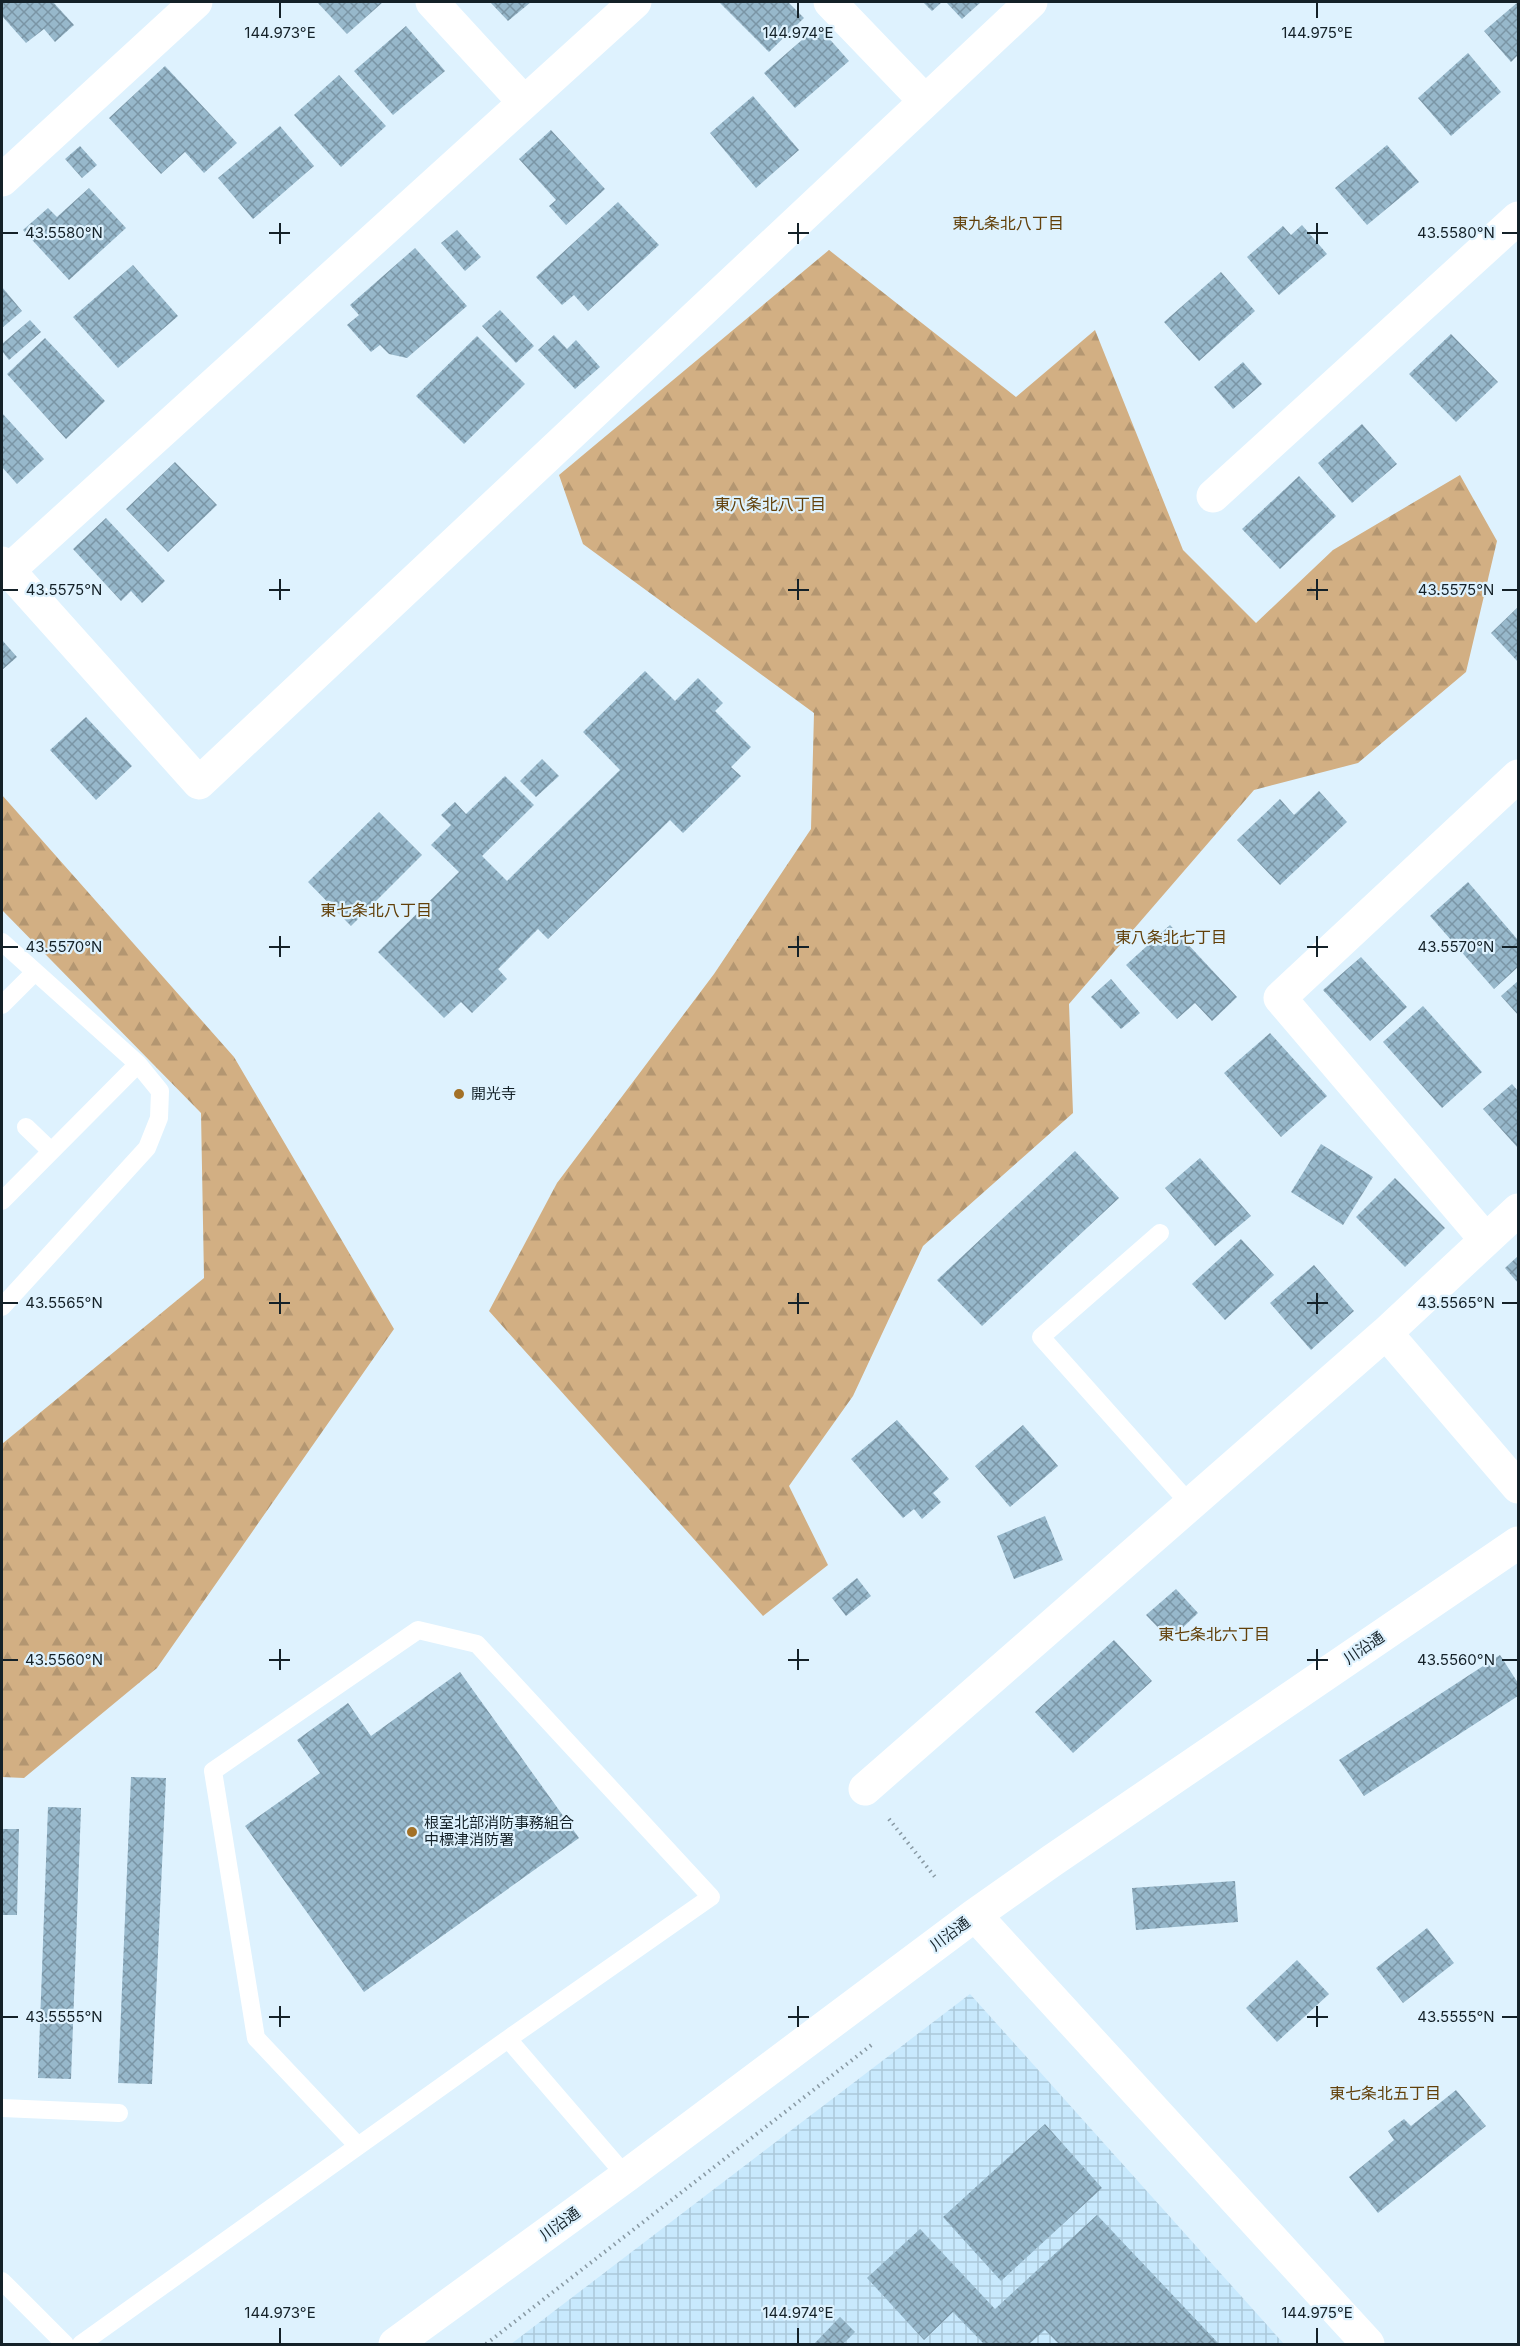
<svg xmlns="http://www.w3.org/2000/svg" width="1520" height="2346" font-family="Inter,'Noto Sans JP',sans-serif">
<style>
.industrial{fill:url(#industrial-grid)}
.forest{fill:url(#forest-firs)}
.building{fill:url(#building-cross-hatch)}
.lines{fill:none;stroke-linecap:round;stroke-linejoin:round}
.path{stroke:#8899a3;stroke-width:4;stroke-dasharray:1.5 4.5;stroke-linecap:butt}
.service{stroke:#fff;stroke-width:18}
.minor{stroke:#fff;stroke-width:33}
.tertiary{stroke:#fff;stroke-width:33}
.ticks{fill:none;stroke:#142128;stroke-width:2}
.poi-dot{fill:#a37127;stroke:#def2fe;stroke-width:2}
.labels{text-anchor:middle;stroke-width:4.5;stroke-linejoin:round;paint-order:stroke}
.poi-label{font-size:15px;fill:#142128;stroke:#def2fe;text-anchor:start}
.street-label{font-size:15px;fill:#142128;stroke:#def2fe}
.neighbourhood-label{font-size:16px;fill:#62400a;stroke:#def2fe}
.ticks-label{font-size:15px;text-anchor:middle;fill:#142128;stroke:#def2fe;stroke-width:4.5;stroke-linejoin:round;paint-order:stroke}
</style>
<defs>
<pattern id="industrial-grid" width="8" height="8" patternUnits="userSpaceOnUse" patternTransform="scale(1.5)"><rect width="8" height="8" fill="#c8e9fd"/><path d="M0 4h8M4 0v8" fill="none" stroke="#abc8d9"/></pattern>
<pattern id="forest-firs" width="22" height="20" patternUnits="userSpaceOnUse" patternTransform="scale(1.5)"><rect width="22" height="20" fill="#d2af83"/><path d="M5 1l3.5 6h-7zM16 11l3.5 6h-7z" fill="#b39671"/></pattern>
<pattern id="building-cross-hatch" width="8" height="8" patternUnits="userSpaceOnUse" patternTransform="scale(1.5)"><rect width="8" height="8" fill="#97b8cb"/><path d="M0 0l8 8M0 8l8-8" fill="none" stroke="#7a95a5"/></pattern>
</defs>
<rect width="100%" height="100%" fill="#def2fe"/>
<!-- industrial -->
<path class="industrial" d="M970,1994L1284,2344H511Z"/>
<!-- forest -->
<path class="forest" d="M829,250L1016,397L1095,330L1183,550L1256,623L1333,550L1460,475L1497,541L1466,672L1358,763L1254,790L1069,1004L1073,1113L923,1246L853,1396L789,1486L828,1565L763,1616L489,1311L557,1183L714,974L811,829L814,713L583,544L559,475Z
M2,795L234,1057L394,1329L157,1668L24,1778L2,1777V1444L204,1278L201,1113L2,910Z"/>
<!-- building -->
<path class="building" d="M2,2H53L74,25L55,42L44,29L26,43L2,16Z
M317,2H383L347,34Z
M490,2H531L508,21Z
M719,2H788L804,18L769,52Z
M923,2H942L932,11Z
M946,2H981L962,19Z
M1518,2V55L1511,62L1484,31Z
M406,26L445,71L393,115L354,71Z
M818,26L849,61L795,108L764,73Z
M1468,53L1501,92L1451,136L1418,98Z
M165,66L237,143L204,173L185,152L161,174L109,118Z
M339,75L386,126L341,167L294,115Z
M753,96L799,150L756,188L710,133Z
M280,126L314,166L253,219L218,178Z
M551,130L605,189L566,225L549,206L556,200L519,159Z
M1387,145L1419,182L1367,225L1335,188Z
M80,146L97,165L82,178L65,159Z
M89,188L126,228L69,280L23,230L48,208L57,217Z
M618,202L659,245L588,311L574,295L562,305L536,277Z
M1302,225L1327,254L1279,295L1247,257L1283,226L1291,235Z
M457,230L481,257L465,271L441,243Z
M415,248L467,306L407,358L389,354L380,345L371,352L347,325L359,315L350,305Z
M133,265L178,316L118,368L73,317Z
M1221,272L1255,311L1199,361L1164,322Z
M2,287L22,311L2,328Z
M500,310L534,346L516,363L482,326Z
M30,320L41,332L9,360L2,351V344Z
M1451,334L1498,382L1456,422L1409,374Z
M554,335L567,349L576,340L600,367L575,389L538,350Z
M477,336L525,384L464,444L416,396Z
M45,338L105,401L66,439L7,374Z
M1243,362L1262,384L1233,409L1214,387Z
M2,413L44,459L17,484L2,467Z
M1362,424L1397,464L1352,503L1318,463Z
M175,462L217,505L168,552L126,509Z
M1299,476L1336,516L1280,569L1242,529Z
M106,518L165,581L142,603L131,591L121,601L73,549Z
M1518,607V662L1491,633Z
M2,640L17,657L2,670Z
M645,671L675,701L698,678L723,703L715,711L751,747L731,767L741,776L683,833L670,820L548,939L538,929L498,969L507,979L472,1013L461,1002L444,1018L378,952L459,872L431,845L451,825L441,815L455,802L466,814L505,776L534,805L482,856L507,881L620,770L583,732Z
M86,717L132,766L96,800L50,750Z
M542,759L559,776L536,797L520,781Z
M1319,791L1347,822L1280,885L1237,840L1280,799L1294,815Z
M379,812L422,855L351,926L308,882Z
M1468,882L1518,940V967L1494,989L1430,916Z
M1170,925L1237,997L1212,1021L1195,1003L1177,1019L1126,965Z
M1361,957L1407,1007L1370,1041L1323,990Z
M1111,979L1140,1013L1121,1029L1091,997Z
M1518,981V1015L1501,996Z
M1423,1006L1482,1072L1442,1108L1383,1042Z
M1270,1033L1327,1096L1281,1137L1224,1073Z
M1512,1084L1518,1091V1148L1483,1109Z
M1321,1144L1373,1177L1343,1225L1291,1192Z
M1075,1151L1119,1198L982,1326L937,1280Z
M1200,1158L1251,1216L1215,1246L1165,1188Z
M1395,1178L1445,1228L1405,1267L1356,1217Z
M1241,1239L1274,1275L1225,1320L1192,1284Z
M1518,1256V1283L1505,1268Z
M1314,1265L1354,1311L1311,1350L1270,1303Z
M897,1420L949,1479L933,1493L941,1502L922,1519L914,1509L903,1518L851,1459Z
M1023,1425L1058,1466L1010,1507L975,1466Z
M1045,1516L1063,1560L1014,1579L997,1536Z
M857,1578L871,1596L846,1616L832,1598Z
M1176,1589L1198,1613L1170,1640L1146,1615Z
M1114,1640L1152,1681L1073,1753L1035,1712Z
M1500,1655L1518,1683V1696L1364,1796L1339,1760Z
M460,1672L579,1838L364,1992L245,1826L320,1773L297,1740L348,1703L371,1736Z
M131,1777L166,1778L152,2084L118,2083Z
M48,1807L81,1808L71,2079L38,2078Z
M2,1829H19L17,1915H2Z
M1235,1881L1238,1922L1136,1930L1132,1888Z
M1427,1928L1454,1963L1403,2003L1376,1968Z
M1297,1960L1329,1994L1277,2042L1246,2008Z
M1456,2090L1486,2126L1378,2213L1349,2177L1394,2140L1388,2131L1404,2119L1411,2126Z
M1045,2124L1102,2188L1001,2281L943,2217Z
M1097,2215L1219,2344H1059L1045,2330L1029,2344H984L953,2312L924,2340L867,2278L920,2229L995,2309Z
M840,2317L855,2332L843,2344H814Z"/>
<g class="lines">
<!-- path -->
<path class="path" d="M889,1819L935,1877
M486,2344L874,2043"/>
<!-- service -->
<path class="service" d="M2,942L138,1064L160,1091L159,1118L147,1148L2,1307
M2,1005L35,972
M26,1127L51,1151
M2,1201L138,1064
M1160,1233L1041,1337L1190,1504
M2,2108L119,2113
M358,2146L256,2038L213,1771L418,1630L477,1644L711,1897L508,2039
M2,2281L65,2344
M81,2344L508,2039L626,2176"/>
<!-- minor -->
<path class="minor" d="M432,2L524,102
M830,2L925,101
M2,180L196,2
M1213,496L1518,218
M2,563L199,783L1031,2
M8,571L635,2
M1486,1240L1280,998L1518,776
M1386,1333L1518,1487
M865,1789L1386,1333L1518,1210"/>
<!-- tertiary -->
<path class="tertiary" d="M975,1915L1368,2344
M395,2344L626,2176L975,1915L1053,1860L1518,1543"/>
</g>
<!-- ticks -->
<path class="ticks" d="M280,3V18M798,3V18M1317,3V18M280,223V244M798,223V244M1317,223V244M3,233H18M269,233H290M788,233H809M1307,233H1328M1502,233H1517M280,579V600M798,579V600M1317,579V600M3,590H18M269,590H290M788,590H809M1307,590H1328M1502,590H1517M280,936V957M798,936V957M1317,936V957M3,947H18M269,947H290M788,947H809M1307,947H1328M1502,947H1517M280,1293V1314M798,1293V1314M1317,1293V1314M3,1303H18M269,1303H290M788,1303H809M1307,1303H1328M1502,1303H1517M280,1649V1670M798,1649V1670M1317,1649V1670M3,1660H18M269,1660H290M788,1660H809M1307,1660H1328M1502,1660H1517M280,2006V2027M798,2006V2027M1317,2006V2027M3,2017H18M269,2017H290M788,2017H809M1307,2017H1328M1502,2017H1517M280,2328V2343M798,2328V2343M1317,2328V2343"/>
<!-- markers -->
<g class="poi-dot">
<circle cx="459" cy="1094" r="6"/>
<circle cx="412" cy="1832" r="6"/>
</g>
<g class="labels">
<!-- poi labels -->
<g class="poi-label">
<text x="471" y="1099">開光寺</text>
<text x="424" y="1828">根室北部消防事務組合<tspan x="424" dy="17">中標津消防署</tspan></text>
</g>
<!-- street labels -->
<g class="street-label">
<text transform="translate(1364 1648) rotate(-34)" y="5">川沿通</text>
<text transform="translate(950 1934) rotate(-37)" y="5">川沿通</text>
<text transform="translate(560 2224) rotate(-36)" y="5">川沿通</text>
</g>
<!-- neighbourhood labels -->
<g class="neighbourhood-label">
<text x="1008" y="229">東九条北八丁目</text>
<text x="770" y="510">東八条北八丁目</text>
<text x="376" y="916">東七条北八丁目</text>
<text x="1171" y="943">東八条北七丁目</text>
<text x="1214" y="1640">東七条北六丁目</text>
<text x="1385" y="2099">東七条北五丁目</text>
</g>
</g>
<g class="ticks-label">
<text x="280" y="38">144.973°E</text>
<text x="798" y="38">144.974°E</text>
<text x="1317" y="38">144.975°E</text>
<text x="64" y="238">43.5580°N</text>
<text x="1456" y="238">43.5580°N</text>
<text x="64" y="595">43.5575°N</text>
<text x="1456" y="595">43.5575°N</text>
<text x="64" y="952">43.5570°N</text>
<text x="1456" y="952">43.5570°N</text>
<text x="64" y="1308">43.5565°N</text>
<text x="1456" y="1308">43.5565°N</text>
<text x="64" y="1665">43.5560°N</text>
<text x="1456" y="1665">43.5560°N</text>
<text x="64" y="2022">43.5555°N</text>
<text x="1456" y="2022">43.5555°N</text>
<text x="280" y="2318">144.973°E</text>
<text x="798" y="2318">144.974°E</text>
<text x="1317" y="2318">144.975°E</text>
</g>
<!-- border -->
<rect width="1520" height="2346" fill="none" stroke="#142128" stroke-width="6"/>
</svg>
